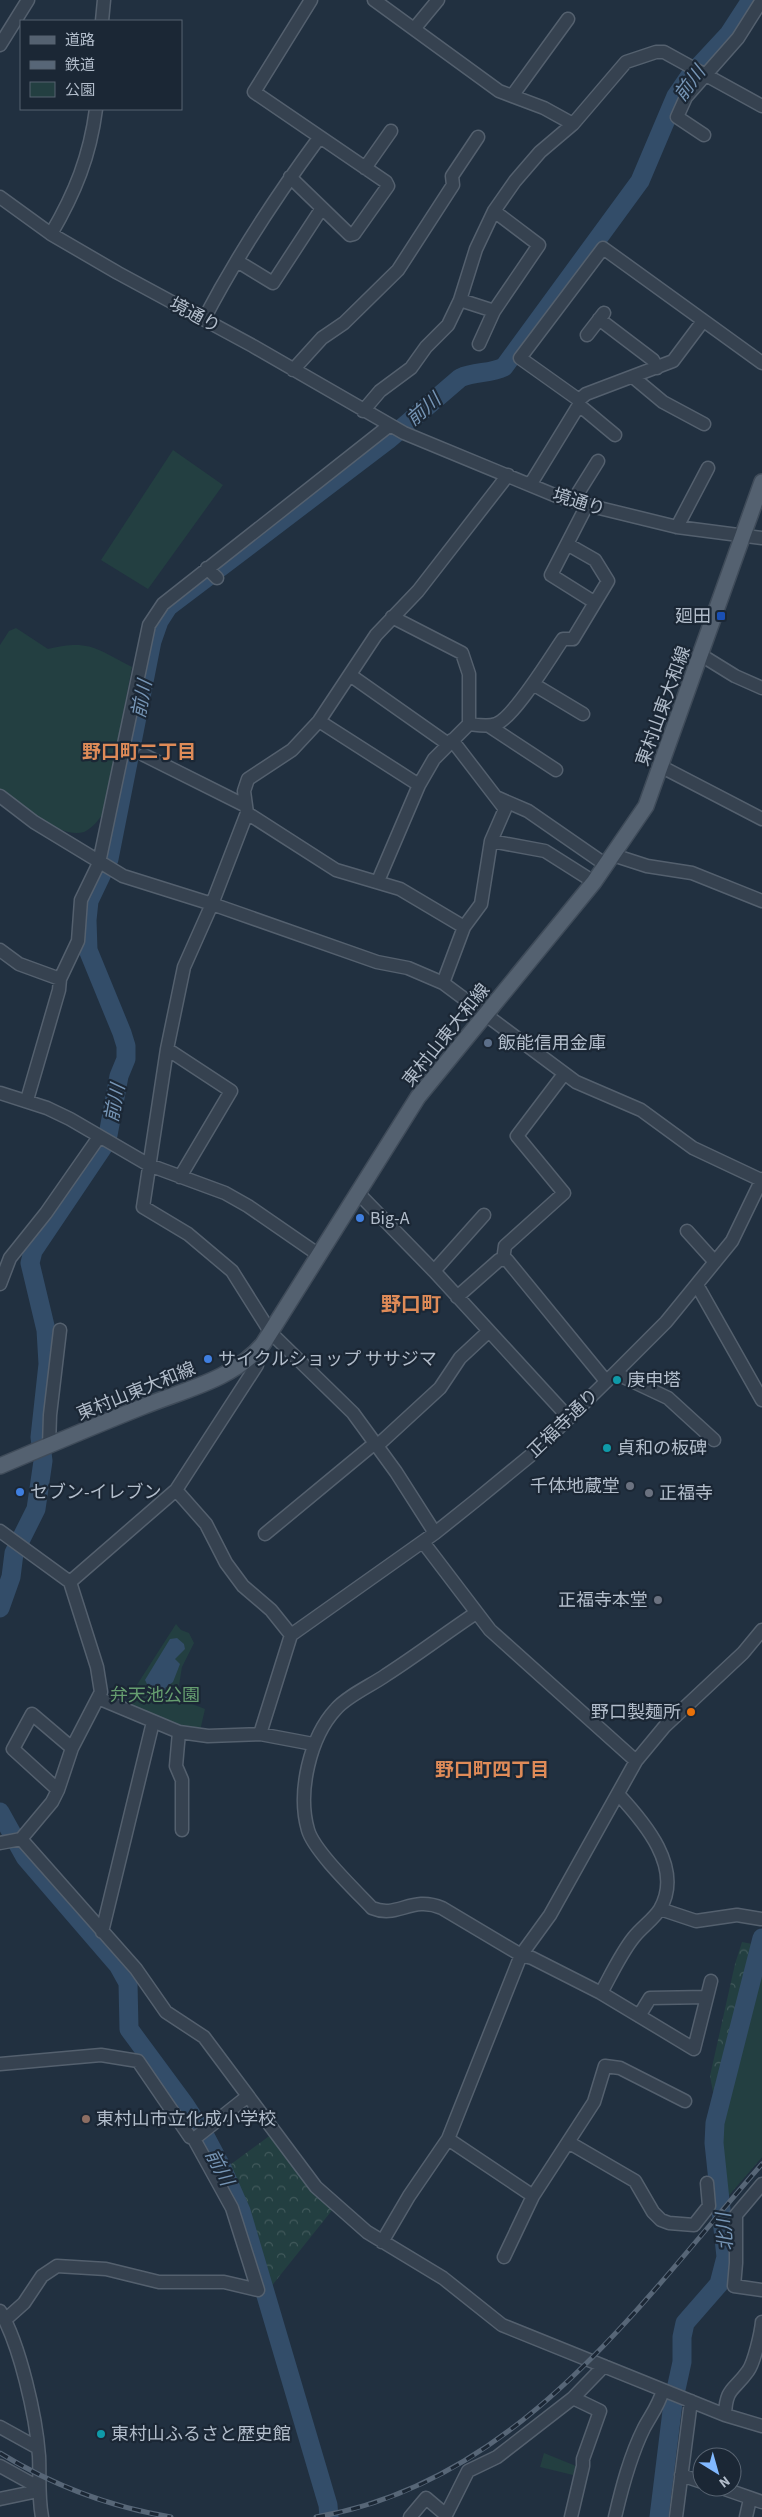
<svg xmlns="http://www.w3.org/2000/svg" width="762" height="2517" font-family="'Source Sans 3','Noto Sans JP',sans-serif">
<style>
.forest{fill:url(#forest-crowns)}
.park{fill:#233f41}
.water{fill:#334d69}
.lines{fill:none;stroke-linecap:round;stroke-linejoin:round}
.river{stroke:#334d69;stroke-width:19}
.minor-casing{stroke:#54606e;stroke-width:15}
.major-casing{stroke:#3f4b59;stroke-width:18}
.minor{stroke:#364250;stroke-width:12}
.major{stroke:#546170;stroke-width:15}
.rail-casing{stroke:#576677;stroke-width:5}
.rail{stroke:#1b2735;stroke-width:3;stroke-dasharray:9;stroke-linecap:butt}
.transit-dot{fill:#1a4fb4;stroke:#1b2735;stroke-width:2}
.service-dot{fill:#5c6f8a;stroke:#1b2735;stroke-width:2}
.shop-dot{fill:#3f7fe0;stroke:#1b2735;stroke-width:2}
.culture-dot{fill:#0f9aa8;stroke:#1b2735;stroke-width:2}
.worship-dot{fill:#6b7280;stroke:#1b2735;stroke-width:2}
.food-dot{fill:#e8710a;stroke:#1b2735;stroke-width:2}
.education-dot{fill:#8d6e63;stroke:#1b2735;stroke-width:2}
.labels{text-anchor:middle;stroke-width:4.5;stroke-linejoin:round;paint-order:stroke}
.street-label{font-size:18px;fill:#b2bdcb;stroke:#1b2735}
.poi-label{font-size:18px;fill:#b2bdcb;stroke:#1b2735;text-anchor:start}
.park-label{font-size:18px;fill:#669e70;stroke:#1b2735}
.water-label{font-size:19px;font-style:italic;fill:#7695b5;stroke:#1b2735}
.neighbourhood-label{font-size:19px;font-weight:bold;fill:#df8b58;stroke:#1b2735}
.quarter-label{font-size:20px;font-weight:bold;fill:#df8b58;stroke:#1b2735}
</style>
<defs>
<pattern id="forest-crowns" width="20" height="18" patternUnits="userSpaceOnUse" patternTransform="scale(1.25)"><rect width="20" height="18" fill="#233f41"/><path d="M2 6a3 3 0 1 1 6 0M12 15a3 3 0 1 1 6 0" fill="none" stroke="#41595b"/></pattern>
</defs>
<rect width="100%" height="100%" fill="#213040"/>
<!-- forest -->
<path class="forest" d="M742,1942L762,1946V2157L724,2201L719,2124L710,2076L735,1964Z
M272,2134L333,2209L266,2293L241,2211L223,2170Z"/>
<!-- park -->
<path class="park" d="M173,450L223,485L148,589L101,560Z
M16,628L48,649C90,639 96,649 132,667L104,813C98,820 93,828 84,832C61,840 19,803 0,790V645L9,631Z
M176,1624L181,1630L189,1633L194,1643L182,1667L177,1698L205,1709L200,1731L176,1727L124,1705Z
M762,1968V2157L724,2201L719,2124Z
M544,2453L576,2466L573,2475L540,2467Z"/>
<!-- water -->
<path class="water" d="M177,1638L184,1644L185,1649L175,1659L180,1664L173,1682L165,1688L174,1698L169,1703C157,1701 150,1691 145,1680L170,1639Z"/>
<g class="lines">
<!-- river -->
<path class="river" d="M0,1608L11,1577L14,1553L36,1509L43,1461L40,1437L48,1364L46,1330L30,1263L33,1251L103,1147L108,1135L119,1076L126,1059V1046L122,1033L88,950L87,920L89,901L109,859L152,641L159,621L168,607L388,440L460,378C475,371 490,374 504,367L640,181L676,96L689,77L729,34L751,0
M0,1812L25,1857L118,1965L128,1983L129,2029L185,2105L205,2136L223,2170L241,2211L328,2505L329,2517
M659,2517L673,2403L682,2362V2337L685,2323L719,2284L726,2257L714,2143L715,2123L762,1938"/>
<defs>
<path id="minor" d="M374,0L499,91L544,108L573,124
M102,21L104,0
M414,29L438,0
M0,45L28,0
M512,96L568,19
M704,135L677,117L686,97L738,38L762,0
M365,168L391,131
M290,177L350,235L354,234L388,186L386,182L254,92L311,0
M0,197L51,234L118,273L253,346L404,433L559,497L587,505L677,527L762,538
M51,234C75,193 90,156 96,109
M237,261L273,283L322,208
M460,300L494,311L539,245L494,211
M204,319C237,256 277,195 319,138
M599,319L653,360L657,368
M587,335L604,313
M479,344L494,311
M293,370L322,338L344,323L398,270L453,185L452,176L478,137
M633,377L663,402L704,424
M579,400L520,358L603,248L762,363
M579,405L615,435
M363,411L380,391L411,368L426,347L448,325L460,300L476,249L494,211L515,181L540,152L573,124L626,62L656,52H664L762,106
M530,485L579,405V400L586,394L673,361L703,321
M573,501L598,461
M587,505L551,575L594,602
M677,527L708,468
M207,568L217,578
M701,655L735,676L762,688
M350,675L448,744
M533,684L583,714
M319,721L419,785
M469,724C478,725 488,727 496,724C514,718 551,656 563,639H573L608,581L595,560L567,544
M489,726L556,770
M144,755L246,806
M662,767L762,819
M0,796L34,822L123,876L212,904L377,962L408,968L443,983L576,1082L641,1110L693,1148L761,1180
M498,798L528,811L606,865
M247,813L336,870L400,889L464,927
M491,841L545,851L594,882
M613,855L647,866L692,873L762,901
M378,881L419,785L434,759L469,724V674L462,653L392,617
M0,950L19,964L60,979
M443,983L464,927L481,904L491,841L505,809L452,740
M167,1049L231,1091L180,1177
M0,1093L47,1108L70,1119L149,1165L225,1193L248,1206L319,1255
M27,1100L59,990L60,979L78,941L81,900L99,863L149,625L163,604L390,425
M358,1193L434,1271L569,1418
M687,1231L715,1262
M503,1260L505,1246L564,1193L517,1136L564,1074
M434,1271L484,1215
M0,1284L10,1258L46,1213L99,1137
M697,1285L762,1400
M457,1297L499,1260H507L606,1381
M615,1373L668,1398L714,1440
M378,1445L440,1388L460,1358L489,1331
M49,1446L50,1415L60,1330
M176,1490L206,1524L226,1563L243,1586L271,1610L291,1635
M0,1531L70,1582L97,1667L101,1692L72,1748L58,1790L52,1802L21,1839L0,1843
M435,1533L396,1472L353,1413L271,1333L232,1271L188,1234L143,1207L167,1049L184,967L212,904L247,813L244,791L248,779L292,750L319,721L376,635L418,591L508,475
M265,1534L375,1443
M423,1542L490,1630L636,1761
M70,1582L176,1490L257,1365L255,1353
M476,1613C446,1633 417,1655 386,1675C372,1685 347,1696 336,1709C310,1737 297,1792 308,1830C314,1851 356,1891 372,1908C398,1919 411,1895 442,1908L521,1955L532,1958L601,1993C611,1975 621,1953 634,1937C642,1927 654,1919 660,1909C684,1868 644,1822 618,1794
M98,1698L179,1732L208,1736L260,1734L313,1744
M179,1732L176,1766L182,1780V1830
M260,1734L291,1635L435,1533L475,1501L531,1455L615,1373L666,1322L732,1241L762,1179
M58,1790L13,1749L32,1714L72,1748
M21,1839L136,1969L166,2012L204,2037L316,2187L367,2232L443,2278L502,2325L725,2415L762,2426
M660,1909L696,1921L737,1915L761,1919
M102,1932L153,1722
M601,1993L694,2049L711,1981
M639,2016L650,1998L707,1997
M0,2064L101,2055L138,2061L190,2137L194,2139L232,2208L258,2290L224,2282H159L106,2269L57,2266L42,2276L24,2303L5,2320
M194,2139L248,2096
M448,2139L533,2196L594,2102L605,2066L620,2068L685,2101
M568,2142L635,2181L653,2212L661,2220L669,2223L694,2225L709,2206L707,2183
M762,2184L736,2215V2263L734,2286L762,2290
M382,2242L409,2196L448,2139L521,1955L550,1915L636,1761L665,1726L743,1653L762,1630
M504,2257L533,2196
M0,2311C20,2345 36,2416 39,2456C40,2476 38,2496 42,2517
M725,2415C726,2387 734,2391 748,2371C754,2363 761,2333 762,2322
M0,2427L38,2448
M0,2466L38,2487
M681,2475L702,2482
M719,2487L762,2502
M0,2499L38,2491
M410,2517L426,2498L446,2515
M445,2517L468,2471L497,2457L573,2398L604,2366
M571,2517L583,2466V2459L600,2411L573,2398
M615,2517C622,2487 630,2456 644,2428C651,2415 659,2405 663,2390
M676,2517L691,2401
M746,2517L750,2499"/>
<path id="major" d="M0,1466C47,1446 94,1426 142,1407C183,1390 233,1380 263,1344L418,1097L594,882L646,806L762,482"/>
</defs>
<!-- minor casing -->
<use href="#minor" class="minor-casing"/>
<!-- major casing -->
<use href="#major" class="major-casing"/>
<!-- minor -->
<use href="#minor" class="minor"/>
<!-- major -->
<use href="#major" class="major"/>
<defs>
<path id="rail" d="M0,2453C52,2485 110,2507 171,2517
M316,2517C517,2483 637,2307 762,2164"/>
</defs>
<!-- rail casing -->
<use href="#rail" class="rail-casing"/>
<!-- rail -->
<use href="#rail" class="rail"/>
</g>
<!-- markers -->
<rect class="transit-dot" x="716" y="611" width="10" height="10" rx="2.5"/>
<circle class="service-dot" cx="488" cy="1043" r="5"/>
<g class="shop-dot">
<circle cx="360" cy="1218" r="5"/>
<circle cx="208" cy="1359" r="5"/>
<circle cx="20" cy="1492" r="5"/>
</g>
<g class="culture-dot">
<circle cx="617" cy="1380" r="5"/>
<circle cx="607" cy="1448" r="5"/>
<circle cx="101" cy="2434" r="5"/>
</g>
<g class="worship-dot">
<circle cx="630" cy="1486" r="5"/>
<circle cx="649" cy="1493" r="5"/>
<circle cx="658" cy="1600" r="5"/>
</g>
<circle class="food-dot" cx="691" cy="1712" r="5"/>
<circle class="education-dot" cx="86" cy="2119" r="5"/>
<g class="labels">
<!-- street labels -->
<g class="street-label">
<text transform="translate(195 315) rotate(28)" y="6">境通り</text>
<text transform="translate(579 502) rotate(17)" y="6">境通り</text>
<text transform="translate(663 706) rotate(-70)" y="6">東村山東大和線</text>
<text transform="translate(446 1035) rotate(-51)" y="6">東村山東大和線</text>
<text transform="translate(136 1391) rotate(-22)" y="6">東村山東大和線</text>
<text transform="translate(563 1423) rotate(-44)" y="6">正福寺通り</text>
</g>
<!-- poi labels -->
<g class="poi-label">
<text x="711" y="622" text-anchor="end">廻田</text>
<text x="498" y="1049">飯能信用金庫</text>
<text x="370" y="1224">Big-A</text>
<text x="218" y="1365">サイクルショップ ササジマ</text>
<text x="627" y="1386">庚申塔</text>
<text x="617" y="1454">貞和の板碑</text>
<text x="620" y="1492" text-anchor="end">千体地蔵堂</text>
<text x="30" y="1498">セブン-イレブン</text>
<text x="659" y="1499">正福寺</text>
<text x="648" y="1606" text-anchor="end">正福寺本堂</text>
<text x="681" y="1718" text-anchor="end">野口製麺所</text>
<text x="96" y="2125">東村山市立化成小学校</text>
<text x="111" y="2440">東村山ふるさと歴史館</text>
</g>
<!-- park labels -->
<g class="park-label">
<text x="155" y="1701">弁天池公園</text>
</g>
<!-- water labels -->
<g class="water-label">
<text transform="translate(689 83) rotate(-53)" y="7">前川</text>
<text transform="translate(423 409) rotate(-41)" y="7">前川</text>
<text transform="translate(141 699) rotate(-79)" y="7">前川</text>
<text transform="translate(114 1103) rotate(-79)" y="7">前川</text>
<text transform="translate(220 2167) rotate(62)" y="7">前川</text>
<text transform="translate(724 2232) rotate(-94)" y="7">北川</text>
</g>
<!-- neighbourhood labels -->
<g class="neighbourhood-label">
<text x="139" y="758">野口町二丁目</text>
<text x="492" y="1776">野口町四丁目</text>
</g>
<!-- quarter labels -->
<g class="quarter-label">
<text x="411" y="1311">野口町</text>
</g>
</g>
<!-- legend -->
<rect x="20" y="20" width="162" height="90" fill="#1b2735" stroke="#576371"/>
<rect x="30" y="36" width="25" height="8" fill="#546170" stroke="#576371"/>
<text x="65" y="45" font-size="15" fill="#b2bdcb">道路</text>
<rect x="30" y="61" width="25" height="8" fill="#576677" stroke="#576371"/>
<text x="65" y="70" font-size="15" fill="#b2bdcb">鉄道</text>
<rect x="30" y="82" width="25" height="15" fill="#233f41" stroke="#576371"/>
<text x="65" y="95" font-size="15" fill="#b2bdcb">公園</text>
<!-- north arrow -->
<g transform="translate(717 2472) rotate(143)"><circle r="24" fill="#1b2735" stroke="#576371"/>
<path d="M0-4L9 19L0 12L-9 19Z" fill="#82b9ff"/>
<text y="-8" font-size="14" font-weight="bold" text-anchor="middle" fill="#b2bdcb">N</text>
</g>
</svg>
